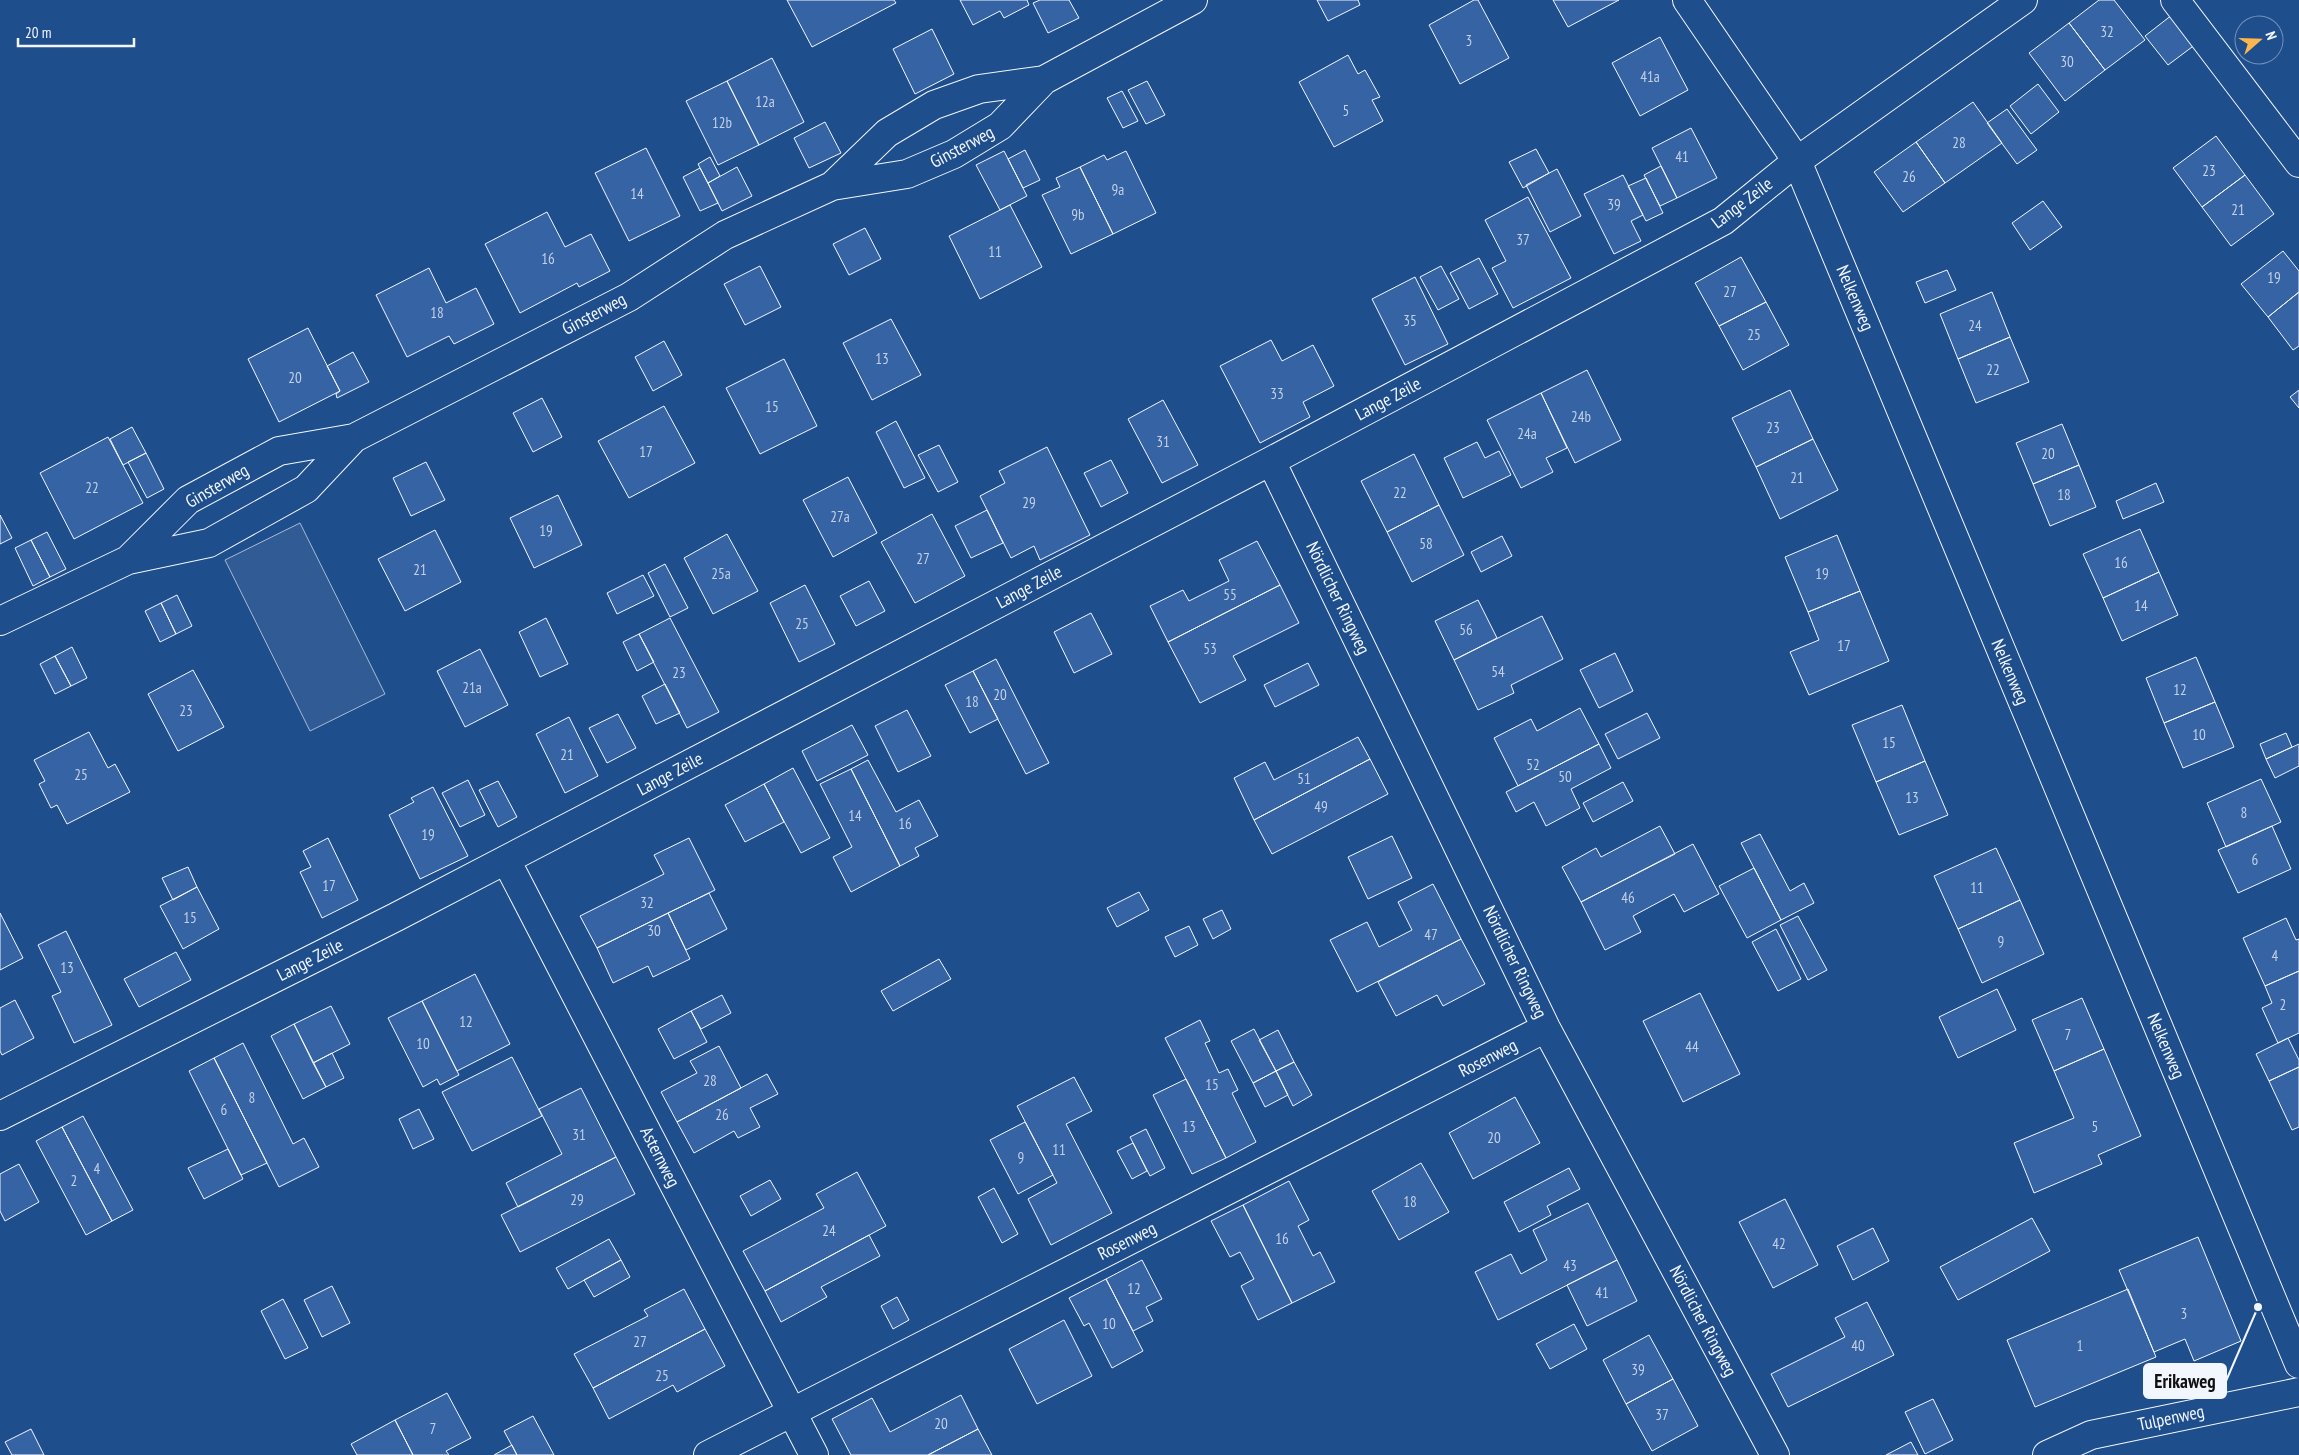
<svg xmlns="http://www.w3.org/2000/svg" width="2299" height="1455" font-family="'PT Sans Narrow',sans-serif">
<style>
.built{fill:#305b95;stroke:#a8bbd7}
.building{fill:#3563a3;stroke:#f2f6ff}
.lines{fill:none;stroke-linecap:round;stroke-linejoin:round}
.minor-casing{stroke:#f2f6ff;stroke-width:30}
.minor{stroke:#1f4e8c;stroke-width:28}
.labels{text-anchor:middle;stroke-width:4;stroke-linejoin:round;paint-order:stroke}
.number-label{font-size:15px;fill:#c3d1e8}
.street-label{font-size:18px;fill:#f2f6ff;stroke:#1f4e8c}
.leader{fill:none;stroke:#f2f6ff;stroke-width:2}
.callout-dot{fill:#f2f6ff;stroke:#1f4e8c;stroke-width:2}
.callout{fill:#f2f6ff;stroke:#f2f6ff;stroke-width:2}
.callout-label{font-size:19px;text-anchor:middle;font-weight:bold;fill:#111}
</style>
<rect width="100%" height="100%" fill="#1f4e8c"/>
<!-- built -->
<path class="built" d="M300,523L385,694L310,731L225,560Z"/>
<!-- building -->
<path class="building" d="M787,0H894L896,3L812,47Z
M960,0H1027L1029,5L1004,18L1000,11L973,25Z
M1040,0H1069L1079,18L1048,33L1033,3Z
M1317,0H1358L1360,5L1328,21Z
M1474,0H1478L1509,58L1460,84L1429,25Z
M1553,0H1619L1568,27Z
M2099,0H2114L2145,40L2105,70L2069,23Z
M2177,11L2200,41L2168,65L2145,36Z
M2069,23L2105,70L2065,101L2029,53Z
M932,29L954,74L915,94L893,49Z
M1660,37L1688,90L1640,116L1612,63Z
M1348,55L1358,74L1365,70L1380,97L1372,100L1383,121L1334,147L1299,82Z
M772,58L804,122L759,145L727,81Z
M727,81L759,145L718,165L686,101Z
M1147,81L1165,115L1146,124L1128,90Z
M2038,84L2059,112L2031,134L2010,106Z
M1122,91L1138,121L1123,128L1107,98Z
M1973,102L2002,143L1945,183L1916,142Z
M2007,109L2037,150L2017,164L1987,123Z
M825,122L841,153L809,168L794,138Z
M1691,128L1717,178L1677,198L1652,148Z
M2216,136L2245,175L2202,207L2173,168Z
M1916,142L1945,183L1903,212L1874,172Z
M646,148L680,216L629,241L595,173Z
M1536,149L1549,173L1523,188L1509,162Z
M1025,150L1040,180L1023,188L1008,159Z
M1004,151L1027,196L1000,210L976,165Z
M1126,151L1156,213L1113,234L1080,167L1104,155L1107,160Z
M710,157L720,176L708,183L698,164Z
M1661,166L1677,198L1660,206L1644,175Z
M737,167L752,196L722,211L708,183Z
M1080,167L1113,234L1071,254L1042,195L1060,187L1056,178Z
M700,168L718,203L700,211L683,177Z
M1557,169L1581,216L1550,232L1526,185Z
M1623,175L1643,215L1631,221L1641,241L1614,254L1584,194Z
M2245,175L2274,214L2231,246L2202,207Z
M1646,178L1663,213L1646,221L1628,186Z
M1528,197L1571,278L1513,308L1492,268L1506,261L1485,220Z
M2043,201L2062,227L2030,250L2012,223Z
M1010,205L1042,267L980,299L949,236Z
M547,212L565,247L591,234L610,271L579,287L577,283L520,313L485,244Z
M865,228L881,259L849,275L833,244Z
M2283,251L2299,271V292L2268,317L2241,284Z
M1741,257L1766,302L1719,326L1695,283Z
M1479,258L1498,294L1469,309L1450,273Z
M760,266L781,307L745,325L724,284Z
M1441,266L1459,299L1438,310L1420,277Z
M429,268L446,303L476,288L494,324L454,344L449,336L407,357L376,295Z
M1947,270L1956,290L1925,303L1916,282Z
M1415,277L1448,344L1405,365L1372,299Z
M1992,292L2010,337L1958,359L1940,314Z
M2299,292V346L2293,350L2268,317Z
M1766,302L1789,345L1743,370L1719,326Z
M891,319L921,375L872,400L843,343Z
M308,328L340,391L279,422L248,359Z
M2010,337L2029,382L1976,403L1958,359Z
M1271,340L1282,361L1313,345L1334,386L1303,402L1310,417L1260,443L1220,366Z
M664,341L682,375L653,391L635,357Z
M353,352L369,382L337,398L336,394L340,391L327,366Z
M784,359L817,426L760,454L726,388Z
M1587,370L1621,440L1575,463L1541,393Z
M1790,390L1813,439L1756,467L1732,418Z
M2299,390V408L2290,397Z
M1541,393L1567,448L1546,458L1553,472L1521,488L1487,420Z
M542,398L562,437L533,452L513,413Z
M1163,400L1198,465L1162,483L1128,419Z
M664,406L695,463L629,498L598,441Z
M896,421L925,478L904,488L876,432Z
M2062,424L2079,465L2033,484L2016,443Z
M132,427L146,453L123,465L110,439Z
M108,437L143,503L74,539L40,473Z
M1813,439L1838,490L1780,519L1756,467Z
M1477,442L1485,458L1499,451L1511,475L1463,498L1444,458Z
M939,445L958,482L938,492L918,455Z
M1047,447L1090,535L1040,560L1034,546L1011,558L980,496L1005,483L999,471Z
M146,453L164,489L147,498L128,462Z
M1414,454L1439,505L1387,532L1361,481Z
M1111,460L1128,493L1101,507L1084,473Z
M426,462L445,500L411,516L393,478Z
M2079,465L2096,507L2050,526L2033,484Z
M848,477L877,533L833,557L803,500Z
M2156,483L2164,502L2123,519L2116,501Z
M558,495L582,545L534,568L510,518Z
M1439,505L1464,555L1412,582L1387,532Z
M987,510L1003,543L971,558L955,526Z
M932,514L965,576L915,603L881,542Z
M0,515L12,538L0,544Z
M2140,529L2159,572L2103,598L2083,554Z
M435,530L461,582L405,611L378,559Z
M47,532L66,569L50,577L31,540Z
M727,534L758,591L713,614L684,558Z
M1837,535L1860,591L1808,612L1785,557Z
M1502,536L1512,556L1481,572L1471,552Z
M31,540L50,577L33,586L15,548Z
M1257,541L1280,585L1168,642L1150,606L1183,590L1189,601L1229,581L1219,560Z
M665,564L688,608L670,617L648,573Z
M2159,572L2178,615L2122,641L2103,598Z
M643,575L654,596L617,614L607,593Z
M869,581L885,611L856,626L840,596Z
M805,585L835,644L799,662L770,603Z
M1280,585L1299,623L1233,656L1246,680L1200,703L1168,642Z
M1860,591L1889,661L1809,695L1790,652L1819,640L1808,612Z
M177,595L192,626L176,634L161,603Z
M1478,600L1497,638L1454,660L1435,621Z
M161,603L176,634L160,642L145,611Z
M1091,613L1112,654L1074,673L1054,632Z
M1542,616L1563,659L1511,685L1514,693L1478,710L1454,660Z
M546,618L568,664L540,677L519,632Z
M670,618L719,712L687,728L639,634Z
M639,634L654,662L637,671L623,642Z
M72,647L87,678L71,686L55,656Z
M480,649L508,705L465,727L437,671Z
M1615,653L1633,691L1599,708L1580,670Z
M55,656L71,686L55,694L40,664Z
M2196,657L2215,702L2164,723L2146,678Z
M996,659L1049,763L1026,774L973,671Z
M1308,663L1319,685L1275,707L1264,685Z
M193,670L224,727L178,751L148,694Z
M973,671L998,719L970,733L945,685Z
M665,684L680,713L656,724L642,696Z
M2215,702L2234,747L2183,768L2164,723Z
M1902,705L1925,761L1876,782L1852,725Z
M1580,708L1599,744L1518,786L1494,738L1531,719L1537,731Z
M907,710L931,756L898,772L875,726Z
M1647,713L1660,738L1618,759L1605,734Z
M618,714L636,748L607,763L589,728Z
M569,717L598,776L565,793L536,734Z
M852,725L868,755L817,781L802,751Z
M89,732L108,768L115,764L130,792L67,824L57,805L51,808L39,784L45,781L34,760Z
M2286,733L2292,747L2266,759L2260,744Z
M1358,737L1370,759L1254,820L1234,778L1265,762L1274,780Z
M1599,744L1611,768L1571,789L1580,808L1546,826L1534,802L1516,812L1506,792Z
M2299,744V766L2275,778L2266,759Z
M1370,759L1388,794L1272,854L1254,820Z
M868,760L896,812L919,800L938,836L915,848L919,856L900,866L851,769Z
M1925,761L1948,815L1899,835L1876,782Z
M793,768L830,838L801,853L764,784Z
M851,769L900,866L851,892L833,857L852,847L820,784Z
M2261,779L2281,822L2226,847L2207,803Z
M468,780L485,815L460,827L442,793Z
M498,781L517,817L498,827L479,790Z
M1623,782L1633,801L1593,822L1583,803Z
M764,784L784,822L745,842L725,805Z
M433,787L468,856L420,879L389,815L414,802L411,798Z
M1660,826L1675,854L1581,902L1562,867L1596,848L1601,857Z
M2272,826L2291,869L2238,893L2218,850Z
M1760,834L1790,891L1804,883L1814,903L1781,920L1741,843Z
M1392,836L1412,878L1368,899L1348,857Z
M328,838L358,900L322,918L300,872L311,867L303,851Z
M689,838L715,890L597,948L580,916L664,874L654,855Z
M1693,844L1719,894L1684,912L1674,894L1633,916L1641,932L1605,950L1581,902Z
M1996,848L2020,900L1958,929L1934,876Z
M188,867L197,887L173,900L162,878Z
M1754,868L1781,920L1747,938L1719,886Z
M1433,884L1461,939L1357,992L1330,940L1367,922L1379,947L1412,930L1398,902Z
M197,887L219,929L183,949L160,906Z
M1139,892L1149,910L1117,927L1107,908Z
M709,893L727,929L686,950L668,913Z
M2020,900L2044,954L1982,983L1958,929Z
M1222,910L1231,929L1213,939L1203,919Z
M0,913L23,958L0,970Z
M668,913L690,959L653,977L648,966L613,983L597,948Z
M1798,916L1827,970L1808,980L1780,925Z
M2286,918L2296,940L2299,939V971L2265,986L2243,938Z
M1189,926L1198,945L1175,957L1165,937Z
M1776,929L1801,979L1778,991L1752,942Z
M66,931L112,1025L74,1043L52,996L61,992L38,945Z
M1461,939L1485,984L1443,1006L1437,995L1396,1016L1378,982Z
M176,952L191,980L139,1007L124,979Z
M939,959L951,979L893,1011L881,991Z
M2299,971V1033L2278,1043L2262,1008L2272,1003L2265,986Z
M475,974L510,1044L457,1071L422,1001Z
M1997,989L2016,1030L1958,1058L1939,1017Z
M1700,993L1740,1074L1683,1102L1643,1021Z
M722,995L731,1013L701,1029L691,1011Z
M2082,998L2104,1049L2054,1071L2032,1020Z
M15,1000L34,1038L2,1055L0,1051V1008Z
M422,1001L459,1075L440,1085L437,1079L423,1087L388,1018Z
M331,1006L350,1044L313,1063L294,1024Z
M691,1011L707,1042L674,1059L658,1029Z
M1200,1020L1210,1041L1205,1043L1219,1073L1228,1069L1238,1090L1232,1093L1256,1142L1226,1158L1165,1038Z
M294,1024L326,1087L303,1099L271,1036Z
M1254,1029L1276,1071L1253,1083L1231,1041Z
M1278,1030L1294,1062L1276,1071L1259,1040Z
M2288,1038L2299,1060V1067L2269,1081L2256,1054Z
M243,1043L293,1144L304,1138L319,1167L279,1187L214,1058Z
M719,1046L741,1088L677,1122L661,1092L697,1073L690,1061Z
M2104,1049L2141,1136L2098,1155L2102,1164L2034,1193L2014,1143L2074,1118L2054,1071Z
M332,1053L344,1078L326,1087L313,1063Z
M512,1057L542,1116L472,1151L442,1092Z
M214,1058L267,1163L241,1175L189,1071Z
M1294,1062L1312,1095L1293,1106L1276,1071Z
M2299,1067V1127L2292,1130L2269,1081Z
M1276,1071L1288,1095L1265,1107L1253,1083Z
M767,1074L778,1094L750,1108L760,1127L738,1138L734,1131L694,1153L677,1122Z
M1074,1077L1092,1111L1066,1124L1112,1213L1051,1245L1028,1199L1057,1183L1017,1106Z
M1186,1079L1226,1158L1192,1174L1153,1095Z
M581,1088L616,1157L518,1207L506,1183L562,1154L539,1109Z
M1515,1097L1540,1143L1473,1179L1449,1133Z
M419,1109L434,1139L413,1149L399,1119Z
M83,1116L133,1210L112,1221L62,1127Z
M1025,1122L1053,1175L1018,1194L990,1140Z
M62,1127L112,1221L86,1235L36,1141Z
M1146,1129L1165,1168L1150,1176L1130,1137Z
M1133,1143L1147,1171L1132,1179L1117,1151Z
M228,1149L243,1179L204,1199L188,1168Z
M616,1157L635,1194L520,1252L501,1215Z
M1421,1163L1449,1212L1399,1240L1372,1191Z
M19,1164L39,1202L5,1221L0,1211V1174Z
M1569,1168L1580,1189L1547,1206L1551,1215L1519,1232L1504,1202Z
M857,1172L886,1226L765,1291L743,1251L824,1208L816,1194Z
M770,1180L781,1199L751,1216L740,1196Z
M1289,1181L1309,1220L1298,1226L1313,1256L1320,1252L1335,1282L1292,1303L1243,1205Z
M994,1188L1018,1234L1002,1243L978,1197Z
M1785,1199L1818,1265L1773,1288L1739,1222Z
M1588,1203L1617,1260L1498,1320L1475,1272L1511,1254L1521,1274L1547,1260L1533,1230Z
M1243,1205L1292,1303L1258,1320L1241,1286L1254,1279L1240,1252L1230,1257L1211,1221Z
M2032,1218L2050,1251L1958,1300L1940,1267Z
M1873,1228L1889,1261L1853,1280L1837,1246Z
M869,1235L880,1256L821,1287L827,1297L781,1322L765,1291Z
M2198,1237L2241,1341L2194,1361L2185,1339L2154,1352L2119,1270Z
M609,1239L621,1260L568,1289L556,1268Z
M621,1260L630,1277L594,1297L584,1280Z
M1142,1260L1162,1299L1146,1307L1153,1321L1133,1331L1106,1279Z
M1617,1260L1637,1301L1587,1326L1567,1285Z
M1106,1279L1143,1351L1112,1368L1089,1323L1084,1326L1069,1298Z
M332,1286L350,1323L322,1337L304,1300Z
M684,1289L705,1329L593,1388L574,1354L648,1316L644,1310Z
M2128,1289L2156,1357L2035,1407L2007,1340Z
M897,1297L909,1320L893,1329L881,1306Z
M283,1299L308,1348L285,1359L261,1311Z
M1867,1302L1894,1355L1788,1407L1771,1374L1845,1337L1835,1318Z
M1064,1320L1092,1376L1037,1404L1009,1349Z
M1574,1324L1587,1349L1550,1369L1536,1344Z
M705,1329L725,1366L677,1392L673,1385L609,1419L593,1388Z
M1649,1335L1673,1379L1626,1404L1603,1360Z
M1673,1379L1698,1426L1652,1451L1626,1404Z
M447,1393L471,1438L446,1451L449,1455H413L395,1420Z
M961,1395L978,1429L928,1455H851L832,1419L872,1398L890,1432Z
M1933,1399L1953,1440L1925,1454L1905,1412Z
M533,1416L554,1455H517L504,1431Z
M395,1420L413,1455H357L351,1444Z
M31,1429L44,1455H12L5,1442Z
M978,1429L992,1455H928Z
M1911,1442L1918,1455H1886Z
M512,1445L517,1455H494Z"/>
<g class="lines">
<defs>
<path id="minor" d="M1687,0L1797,161L2299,1364
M2175,0L2299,163
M832,186L887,133L934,105L979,89L1044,80
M1271,461L1546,1028L1775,1455
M128,560L188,500L279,451L354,438L629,297L725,235L832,186L907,174L954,154L1000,126L1044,80L1193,0
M0,621L128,560L209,543L306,489L354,438
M506,860L814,1455
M0,1116L396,917L1271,461L1723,221L1797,161L2023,0
M708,1455L1546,1028
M2047,1455L2091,1435L2299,1392"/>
</defs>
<!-- minor casing -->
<use href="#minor" class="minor-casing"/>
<!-- minor -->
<use href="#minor" class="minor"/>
</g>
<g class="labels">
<!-- number labels -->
<g class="number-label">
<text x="2107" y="37">32</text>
<text x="1469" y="46">3</text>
<text x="2067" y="67">30</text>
<text x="1650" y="82">41a</text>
<text x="765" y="107">12a</text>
<text x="1346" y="116">5</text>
<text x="722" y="128">12b</text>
<text x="1959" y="148">28</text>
<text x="1682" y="162">41</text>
<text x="2209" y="176">23</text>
<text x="1909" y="182">26</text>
<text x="1118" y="195">9a</text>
<text x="637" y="199">14</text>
<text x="1614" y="210">39</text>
<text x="2238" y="215">21</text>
<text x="1078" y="220">9b</text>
<text x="1523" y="245">37</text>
<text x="995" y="257">11</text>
<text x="548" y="264">16</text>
<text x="2274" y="283">19</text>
<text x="1730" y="297">27</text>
<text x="437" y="318">18</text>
<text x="1410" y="326">35</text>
<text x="1975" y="331">24</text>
<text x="1754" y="340">25</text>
<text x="882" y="364">13</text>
<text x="1993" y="375">22</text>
<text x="295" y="383">20</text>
<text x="1277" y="399">33</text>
<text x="772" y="412">15</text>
<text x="1581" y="422">24b</text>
<text x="1773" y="433">23</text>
<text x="1527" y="439">24a</text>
<text x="1163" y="447">31</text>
<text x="646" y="457">17</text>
<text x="2048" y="459">20</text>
<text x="1797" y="483">21</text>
<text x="92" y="493">22</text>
<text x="1400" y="498">22</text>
<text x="2064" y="500">18</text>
<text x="1029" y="508">29</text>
<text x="840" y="522">27a</text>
<text x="546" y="536">19</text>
<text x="1426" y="549">58</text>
<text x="923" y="564">27</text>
<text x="2121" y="568">16</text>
<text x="420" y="575">21</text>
<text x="721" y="579">25a</text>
<text x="1822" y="579">19</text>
<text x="1230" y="600">55</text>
<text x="2141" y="611">14</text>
<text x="802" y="629">25</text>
<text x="1466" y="635">56</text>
<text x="1844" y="651">17</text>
<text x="1210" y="654">53</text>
<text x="1498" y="677">54</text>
<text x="679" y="678">23</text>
<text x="472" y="693">21a</text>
<text x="2180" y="695">12</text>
<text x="1000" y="700">20</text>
<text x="972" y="707">18</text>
<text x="186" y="716">23</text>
<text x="2199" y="740">10</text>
<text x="1889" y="748">15</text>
<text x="567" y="760">21</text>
<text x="1533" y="770">52</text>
<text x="81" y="780">25</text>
<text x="1565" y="782">50</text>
<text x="1304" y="784">51</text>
<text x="1912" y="803">13</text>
<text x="1321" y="812">49</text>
<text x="2244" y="818">8</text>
<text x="855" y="821">14</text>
<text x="905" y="829">16</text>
<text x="428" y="840">19</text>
<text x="2255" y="865">6</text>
<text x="329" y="891">17</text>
<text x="1977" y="893">11</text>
<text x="1628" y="903">46</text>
<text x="647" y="908">32</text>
<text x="190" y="923">15</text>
<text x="654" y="936">30</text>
<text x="1431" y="940">47</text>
<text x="2001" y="947">9</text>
<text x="2275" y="961">4</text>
<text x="67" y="973">13</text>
<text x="2283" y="1010">2</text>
<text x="466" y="1027">12</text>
<text x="2068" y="1040">7</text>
<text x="423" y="1049">10</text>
<text x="1692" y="1052">44</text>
<text x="710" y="1086">28</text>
<text x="1212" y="1090">15</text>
<text x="252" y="1103">8</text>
<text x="224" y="1115">6</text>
<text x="722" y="1120">26</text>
<text x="1189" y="1132">13</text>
<text x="2095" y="1132">5</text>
<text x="579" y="1140">31</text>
<text x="1494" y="1143">20</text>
<text x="1059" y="1155">11</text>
<text x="1021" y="1163">9</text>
<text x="97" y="1174">4</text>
<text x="74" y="1186">2</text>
<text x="577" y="1205">29</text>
<text x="1410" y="1207">18</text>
<text x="829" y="1236">24</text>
<text x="1282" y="1244">16</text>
<text x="1779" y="1249">42</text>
<text x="1570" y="1271">43</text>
<text x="1134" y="1294">12</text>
<text x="1602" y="1298">41</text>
<text x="2184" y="1319">3</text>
<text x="1109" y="1329">10</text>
<text x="640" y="1347">27</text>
<text x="1858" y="1351">40</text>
<text x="2080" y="1351">1</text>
<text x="1638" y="1375">39</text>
<text x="662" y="1381">25</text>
<text x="1662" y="1420">37</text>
<text x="941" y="1429">20</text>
<text x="433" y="1434">7</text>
</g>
<!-- street labels -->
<g class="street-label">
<text transform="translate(962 147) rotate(-28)" y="6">Ginsterweg</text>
<text transform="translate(1742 203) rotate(-37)" y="6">Lange Zeile</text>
<text transform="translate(1855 298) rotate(67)" y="6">Nelkenweg</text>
<text transform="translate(594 314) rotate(-28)" y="6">Ginsterweg</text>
<text transform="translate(1388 399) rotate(-28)" y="6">Lange Zeile</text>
<text transform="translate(217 486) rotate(-30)" y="6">Ginsterweg</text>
<text transform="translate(1029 587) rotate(-28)" y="6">Lange Zeile</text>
<text transform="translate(1338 598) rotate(64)" y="6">Nördlicher Ringweg</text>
<text transform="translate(2010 672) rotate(67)" y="6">Nelkenweg</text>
<text transform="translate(670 774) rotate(-28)" y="6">Lange Zeile</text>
<text transform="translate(310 960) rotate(-27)" y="6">Lange Zeile</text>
<text transform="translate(1515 962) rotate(64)" y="6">Nördlicher Ringweg</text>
<text transform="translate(2166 1046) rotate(67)" y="6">Nelkenweg</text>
<text transform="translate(1488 1058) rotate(-27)" y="6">Rosenweg</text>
<text transform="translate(660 1157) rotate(63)" y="6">Asternweg</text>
<text transform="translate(1127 1241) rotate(-27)" y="6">Rosenweg</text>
<text transform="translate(1703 1321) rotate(62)" y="6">Nördlicher Ringweg</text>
<text transform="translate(2171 1418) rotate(-12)" y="6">Tulpenweg</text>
</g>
</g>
<!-- callouts -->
<path class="leader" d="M2258 1307L2226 1381"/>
<circle class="callout-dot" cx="2258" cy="1307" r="5"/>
<rect class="callout" x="2144" y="1364" width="82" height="34" rx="5"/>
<g class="callout-label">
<text x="2185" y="1388">Erikaweg</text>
</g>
<!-- north arrow -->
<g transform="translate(2259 40) rotate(70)"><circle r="24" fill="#1f4e8c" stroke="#7391ba"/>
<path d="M0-4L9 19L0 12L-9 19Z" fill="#ffb74d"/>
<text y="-8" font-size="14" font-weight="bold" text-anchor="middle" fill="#f2f6ff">N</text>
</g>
<!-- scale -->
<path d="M18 38v8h116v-8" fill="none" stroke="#f2f6ff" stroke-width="2.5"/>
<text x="25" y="38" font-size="15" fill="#f2f6ff" stroke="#1f4e8c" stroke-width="4" paint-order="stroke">20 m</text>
</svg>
